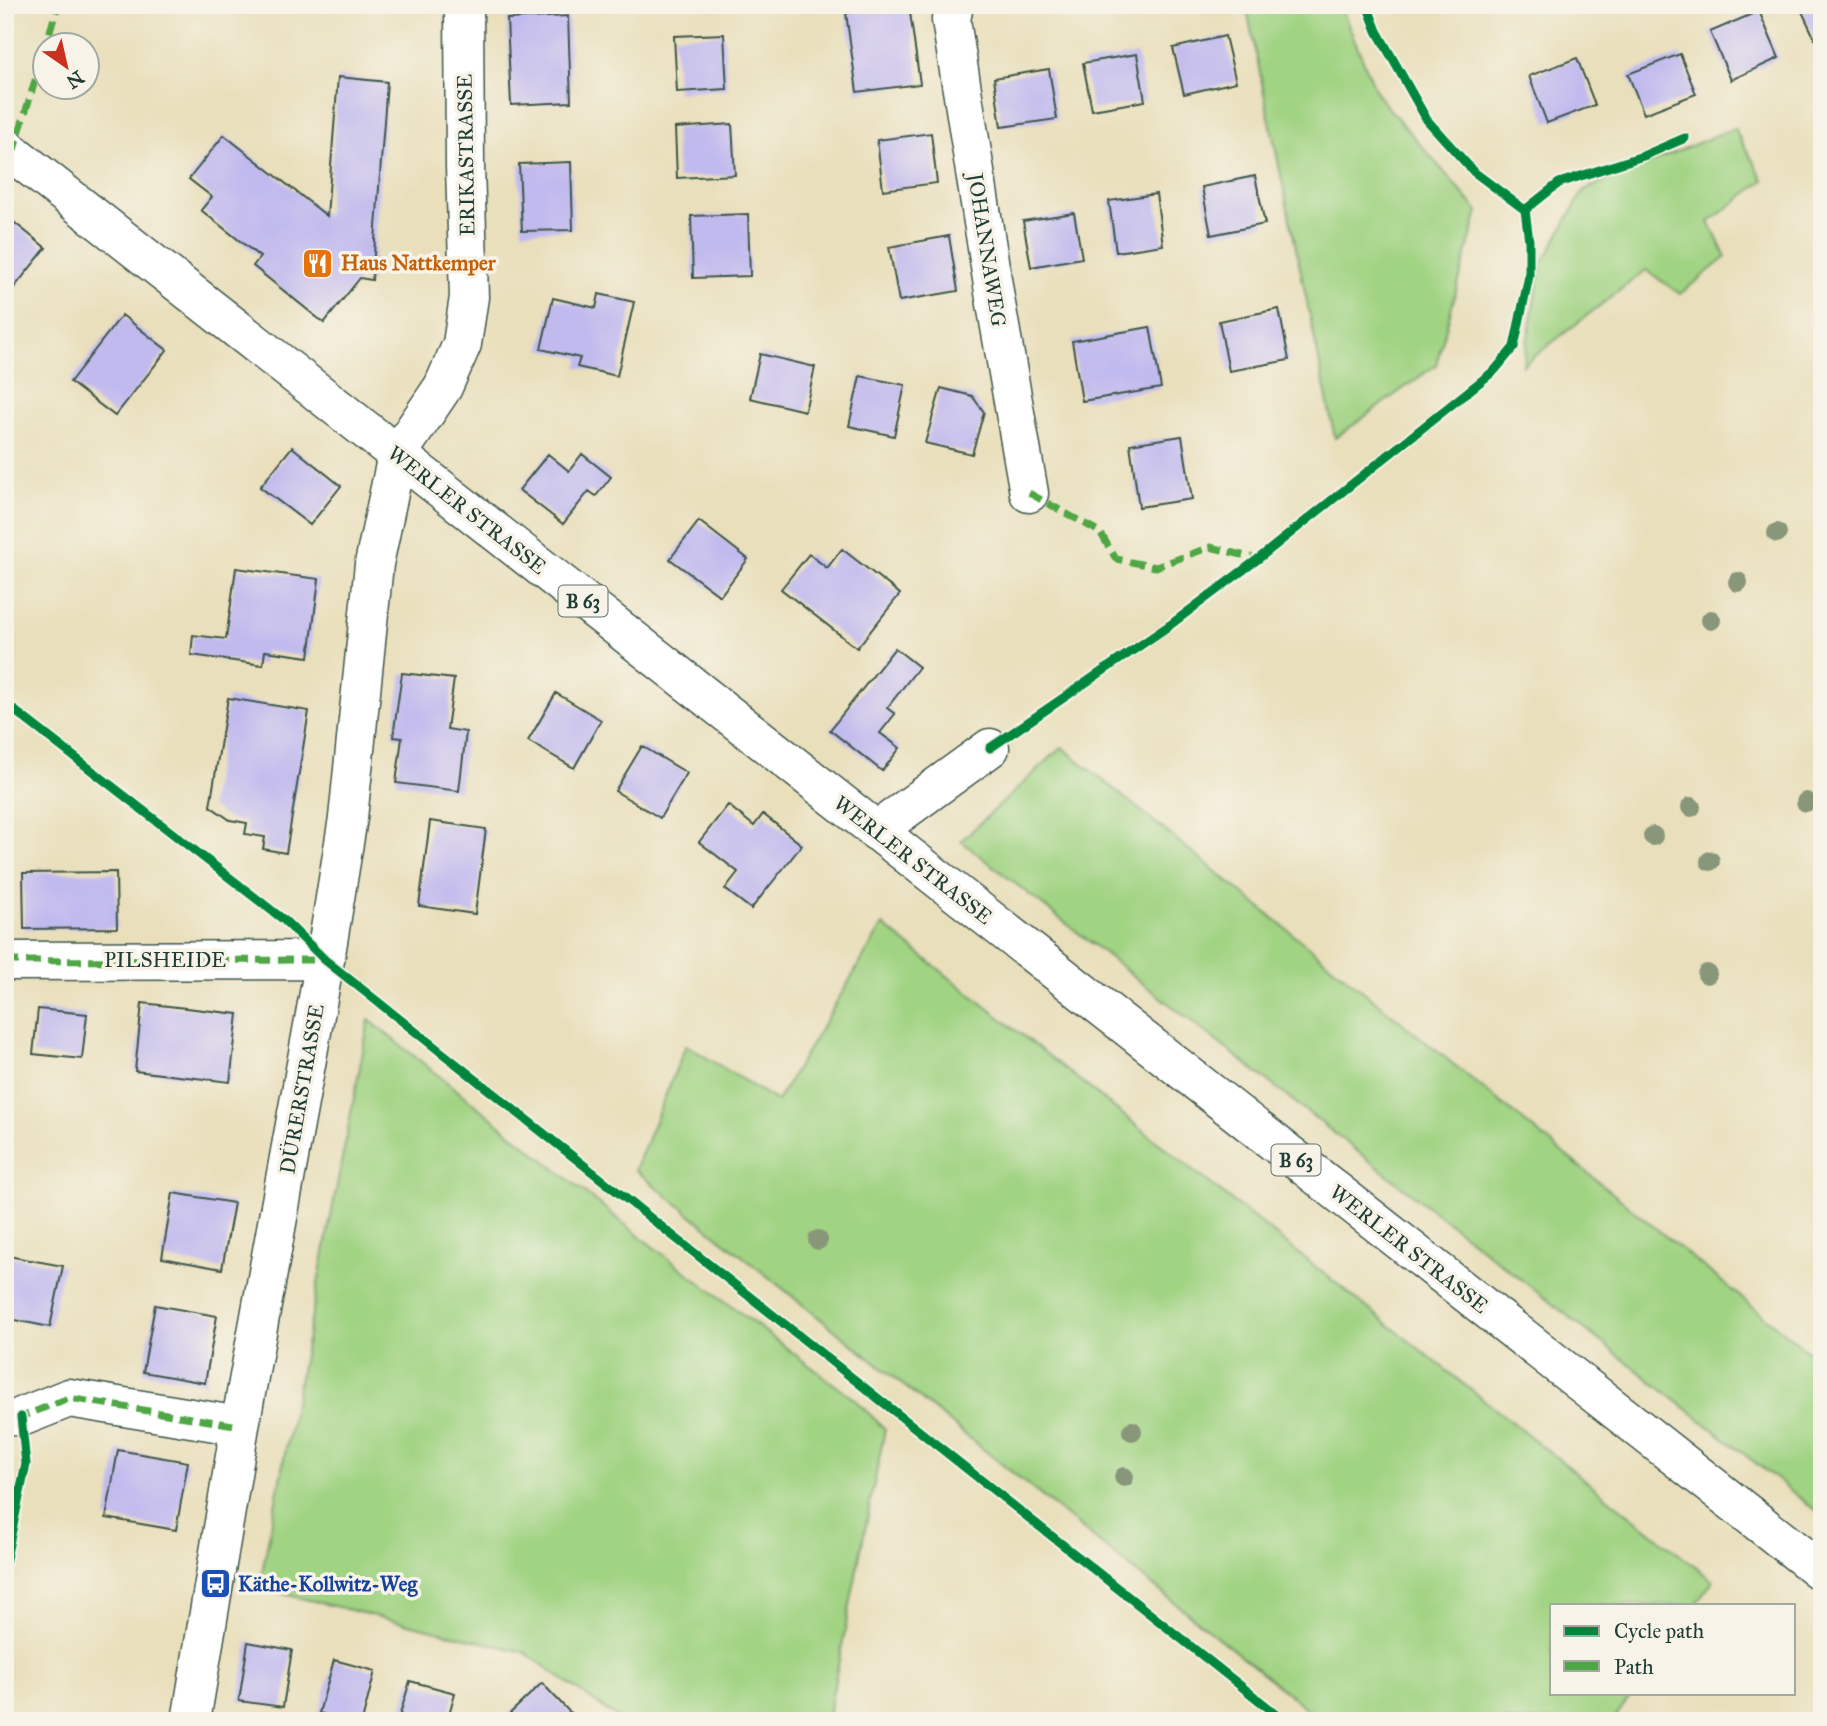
<svg xmlns="http://www.w3.org/2000/svg" width="1827" height="1726" font-family="'IM FELL Great Primer',serif">
<style>
.green{fill:#a0d382;stroke:#60885b;stroke-width:2}
.building{fill:#c1baee}
.lines{fill:none;stroke-linecap:round;stroke-linejoin:round}
.minor-casing{stroke:#3d5548;stroke-width:41}
.major-casing{stroke:#3d5548;stroke-width:41}
.minor{stroke:#fff;stroke-width:38}
.major{stroke:#fff;stroke-width:38}
.quiet{stroke:#4fa644;stroke-width:7;stroke-dasharray:14 7;stroke-linecap:butt}
.cycleway-casing{stroke:#f7f3e8;stroke-width:13}
.cycleway{stroke:#00873e;stroke-width:9}
.tree{fill:#88967a}
.labels{text-anchor:middle;stroke-width:7;stroke-linejoin:round;paint-order:stroke}
.shield{fill:#f7f3e8;stroke:#60746a;stroke-width:2}
.shield-label{font-size:19px;font-weight:bold;fill:#1f3d34}
.street-label{font-size:21px;fill:#1f3d34;stroke:#f7f3e8}
.food-label{font-size:21px;font-weight:bold;fill:#c56008;stroke:#f7f3e8;text-anchor:start}
.transit-label{font-size:21px;font-weight:bold;fill:#164399;stroke:#f7f3e8;text-anchor:start}
</style>
<rect width="100%" height="100%" fill="#f7f3e8"/>
<filter id="ink" filterUnits="userSpaceOnUse"><feTurbulence type="fractalNoise" baseFrequency=".0143" numOctaves="2"/><feDisplacementMap in="SourceGraphic" scale="14" xChannelSelector="R" yChannelSelector="G"/><feConvolveMatrix kernelMatrix="1 2 1 2 8 2 1 2 1" color-interpolation-filters="sRGB"/></filter>
<filter id="wash" filterUnits="userSpaceOnUse"><feTurbulence type="fractalNoise" baseFrequency=".00686" numOctaves="4" result="noise"/><feDisplacementMap in="SourceGraphic" scale="28" xChannelSelector="R" yChannelSelector="G"/><feGaussianBlur stdDeviation="1.57" result="paint"/><feColorMatrix in="noise" values="0 0 0 0 0 0 0 0 0 0 0 0 0 0 0 0 0 1.4 0 .05"/><feComposite in="paint" operator="in"/></filter>
<g filter="url(#wash)">
<rect width="100%" height="100%" fill="#e9dfbb"/>
<!-- green -->
<path class="green" d="M1246,5H1340L1378,96L1478,211L1436,365L1335,438Z
M1734,128L1764,180L1709,222L1726,257L1680,294L1646,270L1523,365L1541,266L1584,190Z
M1062,747L1822,1363V1515L961,841Z
M883,925L1713,1581L1695,1605H1552V1693H1633L1613,1721H1322L635,1170L686,1045L777,1101Z
M369,1020L647,1242L855,1400L885,1429L827,1721H622L524,1652L259,1588Z"/>
<g id="blocks">
<!-- building -->
<path class="building" d="M903,5H909L920,84L857,92L846,13Z
M1799,5H1822V35L1815,39Z
M1759,11L1779,58L1731,80L1710,32Z
M568,16L571,102L511,105L507,19Z
M724,34L727,89L677,92L674,36Z
M1225,36L1236,82L1184,94L1173,48Z
M1137,54L1145,101L1092,110L1083,63Z
M1680,54L1696,94L1644,114L1628,74Z
M1577,58L1595,105L1547,123L1529,76Z
M1049,69L1057,119L1001,127L994,78Z
M338,77L387,82L372,280L360,278L324,323L253,266L260,257L201,210L212,197L189,179L224,135L327,216Z
M732,124L735,175L677,178L675,128Z
M931,133L937,183L883,190L877,140Z
M571,162L573,230L522,231L519,164Z
M1255,176L1265,224L1211,235L1202,187Z
M1156,194L1163,245L1116,252L1109,201Z
M1074,213L1082,258L1031,267L1023,221Z
M748,214L750,276L693,278L691,216Z
M5,215L46,248L5,299Z
M949,236L958,291L899,301L889,247Z
M599,294L634,302L617,376L577,367L580,358L541,349L553,298L596,308Z
M1279,309L1289,360L1229,371L1219,321Z
M122,315L167,350L115,416L70,382Z
M1150,327L1161,388L1082,401L1072,341Z
M760,354L815,367L805,411L750,398Z
M860,376L905,385L894,436L849,426Z
M941,388L972,396L984,412L972,454L925,443Z
M1182,436L1192,499L1139,507L1130,444Z
M292,447L341,486L310,525L260,487Z
M548,454L569,471L582,454L611,477L596,496L589,491L563,524L519,490Z
M699,521L748,559L720,596L670,559Z
M842,549L900,594L857,648L781,589L809,554L827,568Z
M236,568L319,579L309,657L265,651L263,665L191,655L193,635L226,639Z
M895,648L919,667L887,708L895,714L880,733L900,748L882,771L830,730Z
M402,673L454,679L447,729L466,732L459,791L396,783L402,738L393,737Z
M556,693L601,720L574,768L528,741Z
M228,698L309,711L286,853L263,849L265,837L245,834L247,823L230,820L210,806Z
M642,746L687,773L660,818L615,791Z
M728,805L754,826L763,814L802,845L751,909L725,889L738,872L699,842Z
M430,821L486,829L475,914L419,906Z
M116,872L117,928L24,929L23,873Z
M142,1003L238,1014L230,1082L135,1071Z
M38,1009L87,1014L82,1059L33,1054Z
M173,1193L234,1203L222,1269L162,1258Z
M8,1256L63,1266L50,1327L5,1318V1269Z
M155,1305L217,1316L205,1383L143,1372Z
M118,1450L188,1462L176,1530L106,1518Z
M248,1642L292,1650L283,1707L239,1701Z
M334,1660L375,1671L362,1721H350L319,1713Z
M410,1681L455,1693L447,1721H398Z
M542,1683L578,1721H502Z"/>
</g>
</g>
<g filter="url(#ink)">
<use href="#blocks" fill-opacity="0" stroke="#3d5548" stroke-width="2"/>
<g class="lines">
<defs>
<path id="minor" d="M954,5L951,20L995,298L1029,493
M876,831L990,748
M5,961L325,960
M21,1417L69,1398L240,1426
M191,1721L240,1426L325,960L348,818L374,564L397,455L443,387L462,344L469,297L465,166L464,5"/>
<path id="major" d="M5,147L1822,1572"/>
</defs>
<!-- minor casing -->
<use href="#minor" class="minor-casing"/>
<!-- major casing -->
<use href="#major" class="major-casing"/>
<!-- minor -->
<use href="#minor" class="minor"/>
<!-- major -->
<use href="#major" class="major"/>
<!-- quiet -->
<path class="quiet" d="M13,153L58,5
M1029,493L1100,532L1116,559L1156,567L1210,547L1258,559
M5,961L324,960
M22,1423L21,1417L69,1398L240,1426"/>
<defs>
<path id="cycleway" d="M1367,5L1377,31L1427,120L1474,172L1525,210
M5,703L284,920L325,960L1285,1721
M990,748L1170,625L1258,559L1495,370L1514,347L1529,276V241L1525,210L1559,183L1643,156L1685,138
M5,1563L26,1464L21,1417"/>
</defs>
<!-- cycleway casing -->
<use href="#cycleway" class="cycleway-casing"/>
<!-- cycleway -->
<use href="#cycleway" class="cycleway"/>
</g>
<!-- trees -->
<g class="tree">
<circle cx="1777" cy="533" r="10"/>
<circle cx="1738" cy="582" r="10"/>
<circle cx="1711" cy="620" r="10"/>
<circle cx="1806" cy="802" r="10"/>
<circle cx="1691" cy="807" r="10"/>
<circle cx="1653" cy="836" r="10"/>
<circle cx="1710" cy="861" r="10"/>
<circle cx="1707" cy="974" r="10"/>
<circle cx="818" cy="1240" r="10"/>
<circle cx="1132" cy="1431" r="10"/>
<circle cx="1124" cy="1477" r="10"/>
</g>
</g>
<!-- icons -->
<defs>
<symbol id="restaurant-square" viewBox="-11 -11 22 22"><rect x="-9" y="-9" width="18" height="18" rx="4" fill="#e8710a" stroke="#f7f3e8"/><path d="M-5-6h1v4h1v-4h1v4h1v-4h1v5L-1.5 .5V6h-2V.5L-5-1ZM5-6V6H3V1.5H1.5Q1.5-4 5-6Z" fill="#fff"/></symbol>
<symbol id="bus-square" viewBox="-11 -11 22 22"><rect x="-9" y="-9" width="18" height="18" rx="4" fill="#1a4fb4" stroke="#f7f3e8"/><path d="M-5-6H5V4H4V6H2V4H-2V6H-4V4H-5ZM-3.5-4V0h7V-4ZM-3.5 1.2v1.5H-2V1.2ZM2 1.2v1.5H3.5V1.2Z" fill="#fff"/></symbol>
</defs>
<g fill-rule="evenodd">
<use href="#restaurant-square" x="300" y="246" width="35" height="35"/>
<use href="#bus-square" x="198" y="1566" width="35" height="35"/>
</g>
<g class="labels">
<!-- shield labels -->
<g class="shield">
<rect x="558.5" y="585.5" width="49" height="31" rx="5"/>
<rect x="1271.5" y="1144.5" width="49" height="31" rx="5"/>
</g>
<g class="shield-label">
<text x="583" y="608">B 63</text>
<text x="1296" y="1167">B 63</text>
</g>
<!-- street labels -->
<g class="street-label">
<text transform="translate(466 155) rotate(-91)" y="7">ERIKASTRASSE</text>
<text transform="translate(987 250) rotate(81)" y="7">JOHANNAWEG</text>
<text transform="translate(467 510) rotate(38)" y="7">WERLER STRASSE</text>
<text transform="translate(913 860) rotate(38)" y="7">WERLER STRASSE</text>
<text x="165" y="967">PILSHEIDE</text>
<text transform="translate(302 1089) rotate(-80)" y="7">DÜRERSTRASSE</text>
<text transform="translate(1409 1249) rotate(38)" y="7">WERLER STRASSE</text>
</g>
<!-- food labels -->
<g class="food-label">
<text x="341" y="270">Haus Nattkemper</text>
</g>
<!-- transit labels -->
<g class="transit-label">
<text x="238" y="1591">Käthe-Kollwitz-Weg</text>
</g>
</g>
<!-- margin -->
<rect width="1827" height="1726" fill="none" stroke="#f7f3e8" stroke-width="28"/>
<!-- legend -->
<rect x="1550" y="1604" width="245" height="91" fill="#f7f3e8" stroke="#a1aaa0" stroke-width="2"/>
<rect x="1564" y="1626" width="35" height="10" fill="#00873e" stroke="#a1aaa0" stroke-width="2"/>
<text x="1614" y="1638" font-size="21" fill="#1f3d34">Cycle path</text>
<rect x="1564" y="1661" width="35" height="10" fill="#4fa644" stroke="#a1aaa0" stroke-width="2"/>
<text x="1614" y="1674" font-size="21" fill="#1f3d34">Path</text>
<!-- north arrow -->
<g transform="translate(66 66) rotate(146)"><circle r="33" fill="#f7f3e8" stroke="#a1aaa0" stroke-width="2"/>
<path d="M0-5L12 26L0 18L-12 26Z" fill="#c8321e"/>
<text y="-10" font-size="19" font-weight="bold" text-anchor="middle" fill="#1f3d34">N</text>
</g>
</svg>
